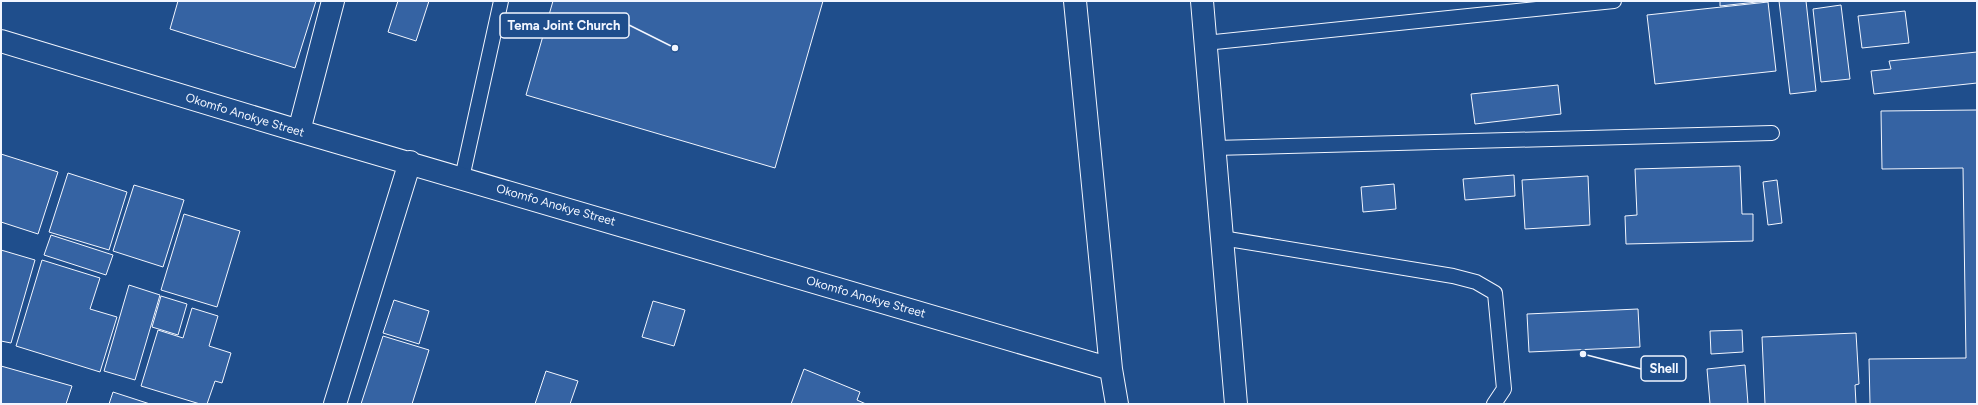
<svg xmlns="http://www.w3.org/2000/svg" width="1978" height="405" font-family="Figtree,sans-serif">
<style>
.building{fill:#3563a3;stroke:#f2f6ff}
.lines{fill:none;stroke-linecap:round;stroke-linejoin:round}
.lane-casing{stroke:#f2f6ff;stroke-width:16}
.street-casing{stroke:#f2f6ff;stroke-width:24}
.secondary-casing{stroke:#f2f6ff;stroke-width:24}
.lane{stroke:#1f4e8c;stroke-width:14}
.street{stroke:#1f4e8c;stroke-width:22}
.secondary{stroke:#1f4e8c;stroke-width:22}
.labels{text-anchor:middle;stroke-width:3;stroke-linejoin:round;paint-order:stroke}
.street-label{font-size:12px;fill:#f2f6ff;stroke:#1f4e8c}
.leader{fill:none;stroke:#f2f6ff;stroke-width:1.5}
.callout-dot{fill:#f2f6ff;stroke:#1f4e8c;stroke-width:1.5}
.callout{fill:#1f4e8c;stroke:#f2f6ff;stroke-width:1.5}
.callout-label{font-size:13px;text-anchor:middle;font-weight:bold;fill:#f2f6ff}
</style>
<rect width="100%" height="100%" fill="#1f4e8c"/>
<!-- building -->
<path class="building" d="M178,1H316L295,68L170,29Z
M398,1H429L416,41L388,32Z
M553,1H823L775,168L526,95Z
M1720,1H1766L1720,6Z
M1779,1H1806L1816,91L1790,94Z
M1768,2L1776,71L1655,84L1647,15Z
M1841,5L1850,79L1821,82L1813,9Z
M1905,11L1909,43L1862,48L1858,16Z
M1977,52V83L1874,94L1871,71L1891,69L1889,61Z
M1558,85L1561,114L1475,124L1471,94Z
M1977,110V404H1870L1869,359L1966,358L1963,168L1882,169L1881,111Z
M1,154L58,172L38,234L1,222Z
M1740,166L1742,214H1753V241L1626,244L1625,216L1637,215L1635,169Z
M68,173L127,192L109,250L49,232Z
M1514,175L1515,196L1465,200L1463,179Z
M1588,176L1590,225L1525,229L1522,180Z
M1777,180L1782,223L1768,225L1763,182Z
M1394,184L1396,209L1363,212L1361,187Z
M134,185L184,200L163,267L113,251Z
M184,214L240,231L217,307L161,290Z
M51,235L113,255L106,275L44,255Z
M1,250L35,260L11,343L1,341Z
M42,260L100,278L90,309L117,317L100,372L16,346Z
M129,285L160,295L135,380L104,371Z
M161,296L187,304L178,335L152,327Z
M394,300L429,311L419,344L383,333Z
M653,301L685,310L674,346L642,337Z
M192,308L218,316L209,346L231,353L222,383L215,381L207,404H200L141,386L158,330L183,338Z
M1638,309L1640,347L1529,352L1527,314Z
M1742,330L1743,352L1711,354L1710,331Z
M1856,333L1859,384L1855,385L1856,404H1765L1762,337Z
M383,336L429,350L412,404H361Z
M1745,365L1748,404H1710L1707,369Z
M1,366L72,386L66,404H1Z
M804,369L860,392L857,400L866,404H791Z
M546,371L578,381L570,404H535Z
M113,392L150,404H109Z"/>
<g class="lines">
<defs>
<path id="lane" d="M1205,43L1614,1
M1214,148L1772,133
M462,178L501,1
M1222,238L1453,276L1476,282L1495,293L1504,389L1494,404"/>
<path id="street" d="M1075,1L1111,369L1117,404
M1,41L299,131L1111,369
M299,131L333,1
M335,404L410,162"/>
<path id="secondary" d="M1202,1L1236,404"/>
</defs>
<!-- lane casing -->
<use href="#lane" class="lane-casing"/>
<!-- street casing -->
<use href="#street" class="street-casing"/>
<!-- secondary casing -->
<use href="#secondary" class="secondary-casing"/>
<!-- lane -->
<use href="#lane" class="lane"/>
<!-- street -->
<use href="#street" class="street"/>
<!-- secondary -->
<use href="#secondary" class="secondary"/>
</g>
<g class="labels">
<!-- street labels -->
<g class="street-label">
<text transform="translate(245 115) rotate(17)" y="4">Okomfo Anokye Street</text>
<text transform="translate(556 205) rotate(16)" y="4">Okomfo Anokye Street</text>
<text transform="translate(866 297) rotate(16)" y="4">Okomfo Anokye Street</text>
</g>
</g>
<!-- callouts -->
<path class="leader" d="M675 48L629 25M1583 354L1641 369"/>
<g class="callout-dot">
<circle cx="675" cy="48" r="4"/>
<circle cx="1583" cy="354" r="4"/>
</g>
<g class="callout">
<rect x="500" y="13" width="129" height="25" rx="4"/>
<rect x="1641" y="356" width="45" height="25" rx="4"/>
</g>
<g class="callout-label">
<text x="564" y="30">Tema Joint Church</text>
<text x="1664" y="373">Shell</text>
</g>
<!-- border -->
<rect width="1978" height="405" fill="none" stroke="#f2f6ff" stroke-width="4"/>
</svg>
